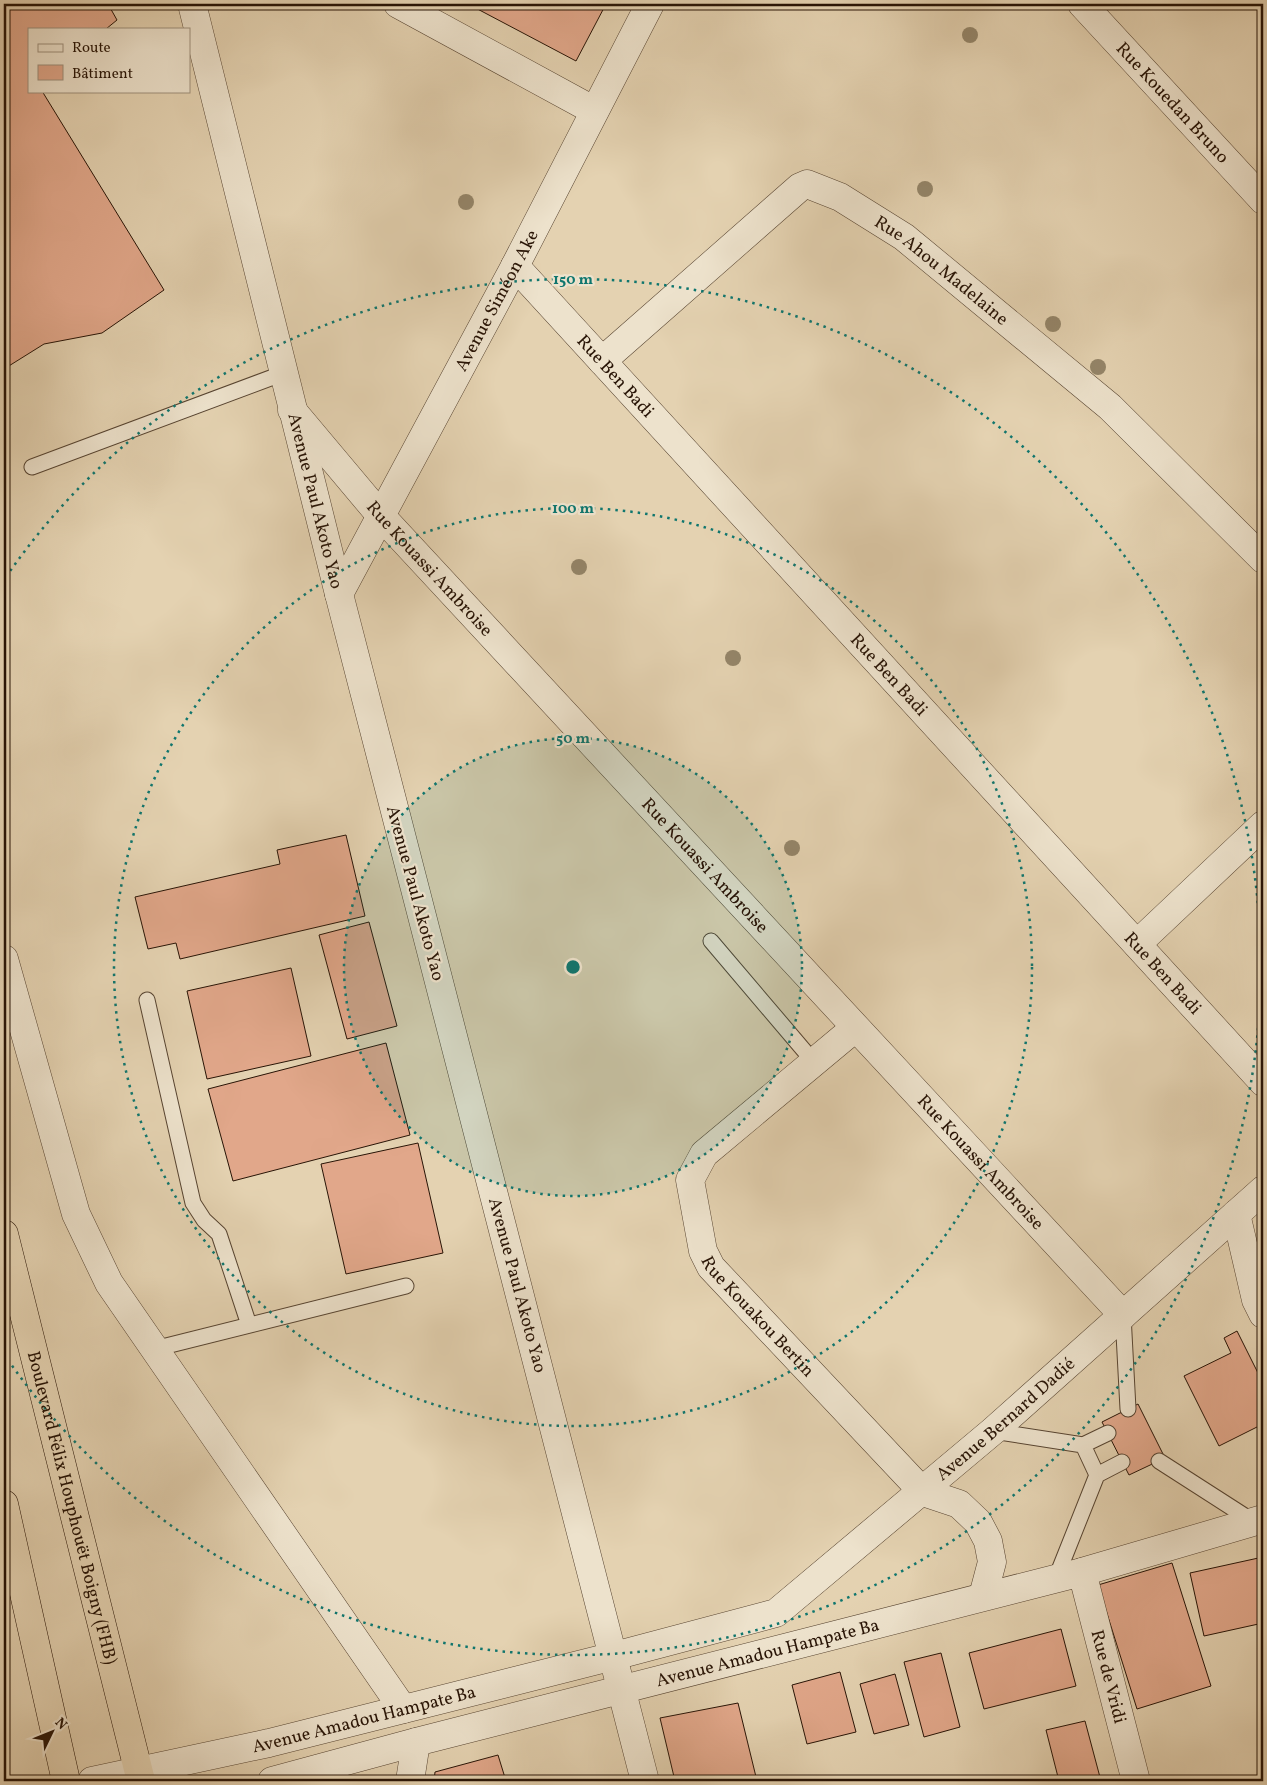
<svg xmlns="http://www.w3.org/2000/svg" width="1267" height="1785" font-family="Vollkorn,serif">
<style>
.building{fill:#e1a78a;stroke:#281406}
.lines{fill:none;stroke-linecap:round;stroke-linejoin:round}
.service-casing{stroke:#574431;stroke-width:17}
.minor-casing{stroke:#574431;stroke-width:29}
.tertiary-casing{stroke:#574431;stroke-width:29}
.trunk-casing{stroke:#281406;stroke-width:29}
.service{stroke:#ede2cc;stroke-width:15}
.minor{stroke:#ede2cc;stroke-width:28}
.tertiary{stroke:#ede2cc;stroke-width:28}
.trunk{stroke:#e4d2b1;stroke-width:28}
.tree{fill:#948569}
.ring{fill:none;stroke:#0f766e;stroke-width:2.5;stroke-dasharray:2.5 5}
.labels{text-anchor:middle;stroke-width:4.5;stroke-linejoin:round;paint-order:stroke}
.street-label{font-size:18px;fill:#281406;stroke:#ede2cc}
.centre{fill:#0f766e;stroke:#ede2cc;stroke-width:2.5}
.ring-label{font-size:15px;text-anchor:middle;font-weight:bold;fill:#0f766e;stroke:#ede2cc;stroke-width:4.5;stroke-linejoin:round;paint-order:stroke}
</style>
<rect width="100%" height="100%" fill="#e4d2b1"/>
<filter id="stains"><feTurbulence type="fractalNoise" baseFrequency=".004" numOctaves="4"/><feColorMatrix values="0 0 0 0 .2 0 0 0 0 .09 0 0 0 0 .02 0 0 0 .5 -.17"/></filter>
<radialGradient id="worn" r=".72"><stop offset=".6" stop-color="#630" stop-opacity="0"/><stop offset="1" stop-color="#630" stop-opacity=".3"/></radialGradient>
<!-- building -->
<path class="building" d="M4,4H108L117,20L106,29H29V91H42L164,290L102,333L44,344L4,369Z
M468,4H606L576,61Z
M346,835L365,916L180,959L176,943L148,949L135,897L280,864L277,850Z
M369,922L397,1026L347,1039L319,935Z
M291,968L311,1056L207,1079L187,991Z
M386,1043L410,1135L233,1181L208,1089Z
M418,1143L443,1253L346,1274L321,1164Z
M1237,1331L1263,1383V1424L1219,1446L1184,1376L1231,1353L1224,1338Z
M1138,1404L1165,1458L1129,1475L1102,1422Z
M1263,1557V1623L1204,1636L1190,1573Z
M1172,1563L1211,1686L1137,1709L1098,1585Z
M1061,1629L1076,1686L984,1709L969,1653Z
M941,1653L960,1727L924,1737L904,1662Z
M840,1672L856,1732L807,1744L792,1685Z
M895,1674L909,1725L874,1734L860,1684Z
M738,1703L757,1781H675L660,1718Z
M1085,1721L1101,1781H1059L1046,1730Z
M498,1755L506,1781H434L435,1772Z"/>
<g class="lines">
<defs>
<path id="service" d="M32,467L284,373
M711,941L813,1061
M147,1000L193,1203L204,1220L219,1234L249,1325
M1123,1315L1128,1409
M154,1349L406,1286
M993,1431L1083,1445L1108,1433
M1083,1445L1097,1475
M1159,1461L1254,1522
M1056,1578L1097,1475L1122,1462"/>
<g id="minor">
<path id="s1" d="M192,4L339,594"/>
<path d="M398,4L593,110"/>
<path id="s2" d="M1082,4L1263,200"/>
<path id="s3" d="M515,266L1263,1082"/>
<path id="s4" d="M602,361L800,187L807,184L840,197L904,237L1110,407L1263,559"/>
<path id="s5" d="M292,410L381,516L1123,1315"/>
<path d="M1137,944L1263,825"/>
<path d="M4,959L76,1214L109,1283L403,1709"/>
<path id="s6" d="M855,1028L704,1154L690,1180L703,1251L711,1267L923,1492L959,1504L978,1522L988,1541L992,1562L983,1596"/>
<path d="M1236,1214L1256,1300L1263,1314"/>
<path id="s7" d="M1082,1572L1136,1781"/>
<path d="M410,1781L416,1742"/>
</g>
<g id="tertiary">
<path id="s8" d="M92,1781L269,1743L614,1656L776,1613L993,1431L1263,1190"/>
<path id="s9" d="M272,1781L416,1742L1082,1572L1263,1519"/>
<path id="s10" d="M645,1781L339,594L515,266L650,4"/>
</g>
<g id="trunk">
<path id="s11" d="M4,1234L141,1781"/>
<path d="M4,1504L66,1781"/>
</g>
</defs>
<!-- service casing -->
<use href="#service" class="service-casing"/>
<!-- minor casing -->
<use href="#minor" class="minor-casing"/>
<!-- tertiary casing -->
<use href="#tertiary" class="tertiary-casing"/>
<!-- trunk casing -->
<use href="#trunk" class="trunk-casing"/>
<!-- service -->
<use href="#service" class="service"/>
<!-- minor -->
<use href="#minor" class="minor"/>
<!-- tertiary -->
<use href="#tertiary" class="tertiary"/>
<!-- trunk -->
<use href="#trunk" class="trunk"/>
</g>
<!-- trees -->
<g class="tree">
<circle cx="970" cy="35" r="8"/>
<circle cx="925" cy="189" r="8"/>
<circle cx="466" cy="202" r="8"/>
<circle cx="1053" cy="324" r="8"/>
<circle cx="1098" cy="367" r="8"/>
<circle cx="579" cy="567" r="8"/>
<circle cx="733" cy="658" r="8"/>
<circle cx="792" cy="848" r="8"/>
</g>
<!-- distance rings -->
<circle cx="573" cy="967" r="229" fill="#0f766e" fill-opacity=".12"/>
<g class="ring">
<circle cx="573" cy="967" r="229"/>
<circle cx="573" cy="967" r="459"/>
<path d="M6 577A688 688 0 1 1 6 1357"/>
</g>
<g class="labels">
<!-- street labels -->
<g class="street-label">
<text dy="6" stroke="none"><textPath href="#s2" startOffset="134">Rue Kouedan Bruno</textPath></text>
<text dy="6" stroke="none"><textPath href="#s4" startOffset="432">Rue Ahou Madelaine</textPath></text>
<text dy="6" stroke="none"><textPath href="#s10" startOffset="1559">Avenue Siméon Ake</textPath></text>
<text dy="6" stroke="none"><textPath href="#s3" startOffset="149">Rue Ben Badi</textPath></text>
<text dy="6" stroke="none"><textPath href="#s1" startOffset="512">Avenue Paul Akoto Yao</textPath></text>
<text dy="6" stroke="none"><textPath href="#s5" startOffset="210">Rue Kouassi Ambroise</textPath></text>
<text dy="6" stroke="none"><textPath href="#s3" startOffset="554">Rue Ben Badi</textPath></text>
<text dy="6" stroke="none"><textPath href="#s5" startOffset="615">Rue Kouassi Ambroise</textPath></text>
<text transform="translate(416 893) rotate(75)" y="6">Avenue Paul Akoto Yao</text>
<text dy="6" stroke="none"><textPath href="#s3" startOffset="959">Rue Ben Badi</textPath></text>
<text dy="6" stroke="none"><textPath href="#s5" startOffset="1020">Rue Kouassi Ambroise</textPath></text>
<text transform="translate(518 1285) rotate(75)" y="6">Avenue Paul Akoto Yao</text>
<text dy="6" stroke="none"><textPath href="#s6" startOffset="384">Rue Kouakou Bertin</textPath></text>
<text dy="6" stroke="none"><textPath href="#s8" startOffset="1005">Avenue Bernard Dadié</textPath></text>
<text dy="6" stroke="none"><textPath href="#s11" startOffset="282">Boulevard Félix Houphouët Boigny (FHB)</textPath></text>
<text dy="6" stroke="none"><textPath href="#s9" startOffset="512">Avenue Amadou Hampate Ba</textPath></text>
<text dy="6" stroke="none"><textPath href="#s7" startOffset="108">Rue de Vridi</textPath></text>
<text dy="6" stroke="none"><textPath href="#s8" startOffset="279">Avenue Amadou Hampate Ba</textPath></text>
</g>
</g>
<circle cx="573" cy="967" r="8" class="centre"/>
<g class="ring-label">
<text x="573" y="284">150 m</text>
<text x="573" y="513">100 m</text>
<text x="573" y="743">50 m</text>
</g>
<!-- margin -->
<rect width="1267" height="1785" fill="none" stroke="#e4d2b1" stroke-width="20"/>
<rect x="5" y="5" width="1257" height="1775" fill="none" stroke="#281406" stroke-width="2.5"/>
<rect x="10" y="10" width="1247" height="1765" fill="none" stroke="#281406"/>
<!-- legend -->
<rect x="28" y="28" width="162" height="65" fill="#ede2cc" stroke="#9e907d"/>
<rect x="38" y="44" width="25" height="8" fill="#ede2cc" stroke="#9e907d"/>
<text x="72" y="52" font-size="15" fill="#281406">Route</text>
<rect x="38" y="65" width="25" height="15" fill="#e1a78a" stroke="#9e907d"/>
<text x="72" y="78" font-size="15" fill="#281406">Bâtiment</text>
<!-- north arrow -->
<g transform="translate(52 1732) rotate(47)" stroke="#ede2cc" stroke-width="4" paint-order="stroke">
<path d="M0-4L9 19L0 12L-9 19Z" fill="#281406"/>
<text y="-8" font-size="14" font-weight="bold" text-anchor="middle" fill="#281406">N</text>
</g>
<rect width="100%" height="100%" filter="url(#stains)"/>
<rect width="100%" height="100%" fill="url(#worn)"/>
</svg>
